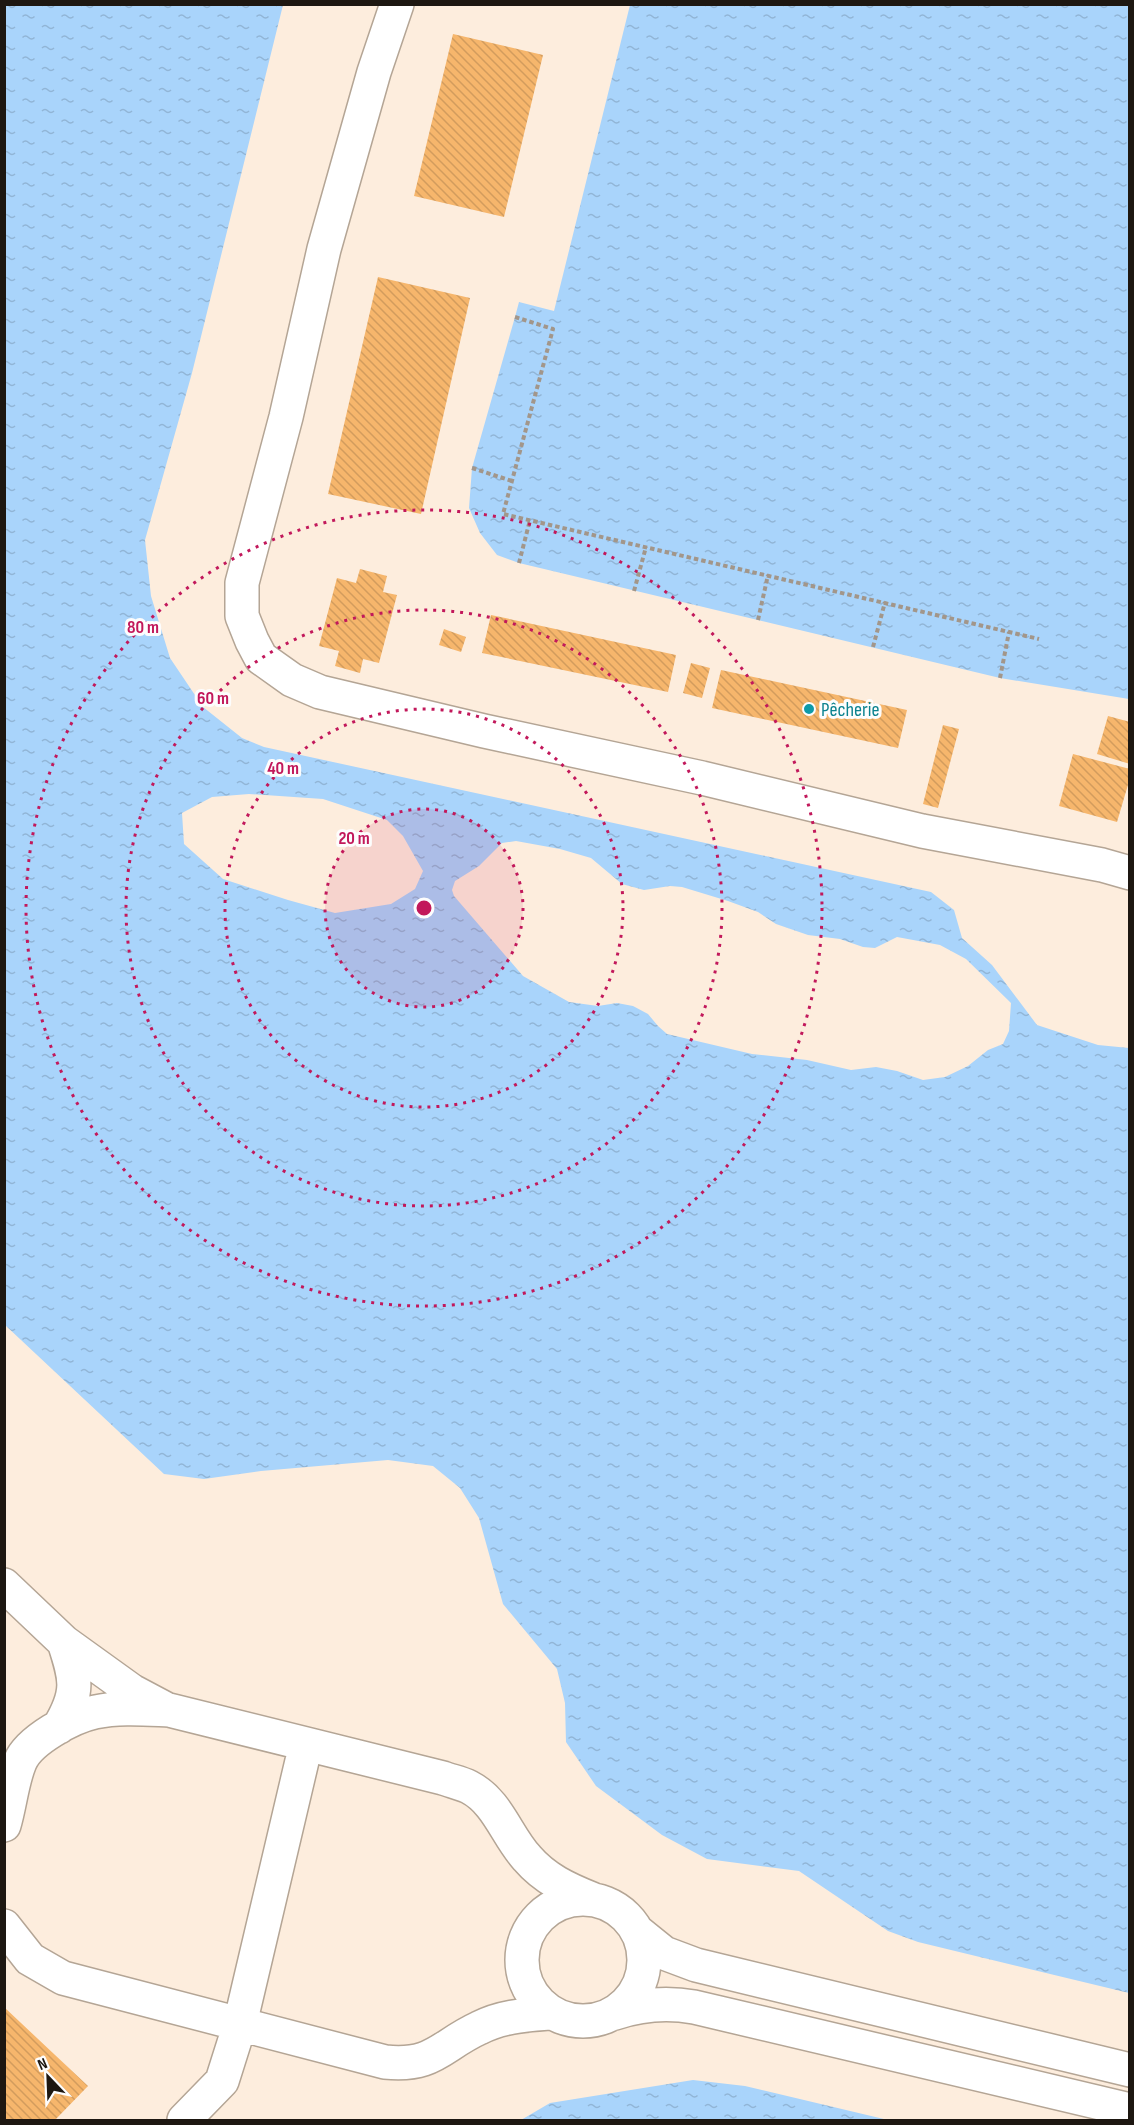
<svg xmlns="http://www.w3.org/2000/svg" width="1134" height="2125" font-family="'Sofia Sans Condensed',sans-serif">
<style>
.water{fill:url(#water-ripples);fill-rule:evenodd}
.building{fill:url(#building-back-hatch)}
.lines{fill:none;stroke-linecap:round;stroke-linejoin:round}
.minor-casing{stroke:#b4a595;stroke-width:36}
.path{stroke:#a2968a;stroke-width:4;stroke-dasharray:4.5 3;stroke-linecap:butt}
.minor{stroke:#fff;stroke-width:33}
.ring{fill:none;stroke:#c2185b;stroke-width:3;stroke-dasharray:3 6}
.culture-dot{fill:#0f9aa8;stroke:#fdfdfd;stroke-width:2}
.labels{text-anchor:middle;stroke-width:6;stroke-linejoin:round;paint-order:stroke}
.culture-label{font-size:20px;fill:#0d838f;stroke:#fdfdfd;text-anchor:start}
.centre{fill:#c2185b;stroke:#fdfdfd;stroke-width:3}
.ring-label{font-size:18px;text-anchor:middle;font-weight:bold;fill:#c2185b;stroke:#fdfdfd;stroke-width:6;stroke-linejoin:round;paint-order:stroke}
</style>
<defs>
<pattern id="water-ripples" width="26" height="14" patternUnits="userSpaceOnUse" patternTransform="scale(1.5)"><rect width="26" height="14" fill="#a9d4fb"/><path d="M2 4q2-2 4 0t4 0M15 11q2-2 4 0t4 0" fill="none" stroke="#91b5d6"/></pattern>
<pattern id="building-back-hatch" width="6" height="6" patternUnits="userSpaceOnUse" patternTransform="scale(1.5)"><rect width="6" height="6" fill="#f6b66c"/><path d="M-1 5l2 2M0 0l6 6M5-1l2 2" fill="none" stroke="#d29c5d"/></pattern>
</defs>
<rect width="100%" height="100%" fill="#fdeddd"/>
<!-- water -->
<path class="water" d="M4,5H283L192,373L145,540L151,596L170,658L203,707L242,738L264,747L931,892L954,910L962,938L992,965L1037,1025L1098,1045L1129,1048V1993L918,1942L888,1931L799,1871L707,1859L662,1835L596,1786L566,1742L565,1703L557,1669L503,1604L479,1518L460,1488L433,1466L388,1460L261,1471L204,1479L164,1474L5,1325ZM249,794L323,799L387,820L403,836L423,871L415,889L391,904L335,913L288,900L223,879L184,844L182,813L212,797ZM516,841L560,849L591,858L622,884L644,890L670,886L682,887L728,901L758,912L776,924L808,935L840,939L863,947L875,948L897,937L940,945L966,959L1011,1003L1009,1031L1003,1044L988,1050L968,1066L945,1077L923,1080L897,1071L876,1067L851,1070L807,1060L752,1054L667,1034L658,1026L648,1014L633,1006L617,1003L598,1006L569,1002L523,976L454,896L452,890L455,881L479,866L502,843Z
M630,5H1129V699L1000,678L519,563L497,555L480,533L469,508L472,468L515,317L519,302L554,311Z
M693,2080L745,2086L888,2120H521L550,2103Z"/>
<!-- building -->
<path class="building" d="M453,34L543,55L504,217L414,196Z
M378,277L470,298L421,514L328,494Z
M360,569L387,576L383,592L397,595L379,663L363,659L360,673L335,666L339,651L319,646L337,578L356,583Z
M491,615L676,655L668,692L482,653Z
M444,629L466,637L461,652L439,645Z
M691,663L710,668L702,698L683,693Z
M721,670L907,710L898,748L712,708Z
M1108,716L1130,722V764L1097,754Z
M943,725L959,729L938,808L923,804Z
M1073,754L1130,769V778L1117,822L1059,806Z
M4,2007L88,2086L55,2120H4Z"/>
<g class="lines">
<defs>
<path id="minor" d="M397,4L374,72L324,249L286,417L242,583V616L252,641L261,658L292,680L320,692L484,731L702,778L922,831L1102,865L1130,873
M4,1585L64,1642
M59,1727C80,1692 76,1679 64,1642L132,1691L164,1708
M4,1825C10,1805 12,1781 20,1762C29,1740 72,1717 95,1712C119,1707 144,1709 169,1710L443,1778C451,1781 461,1783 469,1787C498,1802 506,1835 527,1858C545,1879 567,1889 592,1899
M522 1960a61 61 0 1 1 122 0a61 61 0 1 1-122 0Z
M4,1926L30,1959L63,1978L385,2062C434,2067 440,2046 479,2028C502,2016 526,2015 552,2013
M638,1932L664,1953L696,1965L1130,2070
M615,2013C642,2004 666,2002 694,2007L1130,2110
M184,2120L222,2081L240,2024L306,1744"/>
</defs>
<!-- minor casing -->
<use href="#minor" class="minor-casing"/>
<!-- path -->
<path class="path" d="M515,317L553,329L503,514L1039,639
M472,468L512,481
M519,563L530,520
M634,591L646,547
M758,620L768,575
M873,647L885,602
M1000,678L1009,632"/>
<!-- minor -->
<use href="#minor" class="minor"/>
</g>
<!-- distance rings -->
<circle cx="424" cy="908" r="99" fill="#c2185b" fill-opacity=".12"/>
<g class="ring">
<circle cx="424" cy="908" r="99"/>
<circle cx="424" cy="908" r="199"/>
<circle cx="424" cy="908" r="298"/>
<circle cx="424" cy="908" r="398"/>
</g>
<!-- markers -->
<circle class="culture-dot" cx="809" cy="709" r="6"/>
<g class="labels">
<!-- culture labels -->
<g class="culture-label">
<text x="821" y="716">Pêcherie</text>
</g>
</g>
<circle cx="424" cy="908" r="9" class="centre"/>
<g class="ring-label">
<text x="143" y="633">80 m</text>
<text x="213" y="704">60 m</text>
<text x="283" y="774">40 m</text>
<text x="354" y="844">20 m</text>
</g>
<!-- border -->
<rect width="1134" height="2125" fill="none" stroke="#1d1711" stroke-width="12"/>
<!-- north arrow -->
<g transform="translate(48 2077) rotate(337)" stroke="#fdfdfd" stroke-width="4.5" paint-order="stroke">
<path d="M0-4.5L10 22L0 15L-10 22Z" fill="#1d1711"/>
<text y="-9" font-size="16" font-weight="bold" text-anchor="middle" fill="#1d1711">N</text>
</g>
</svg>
